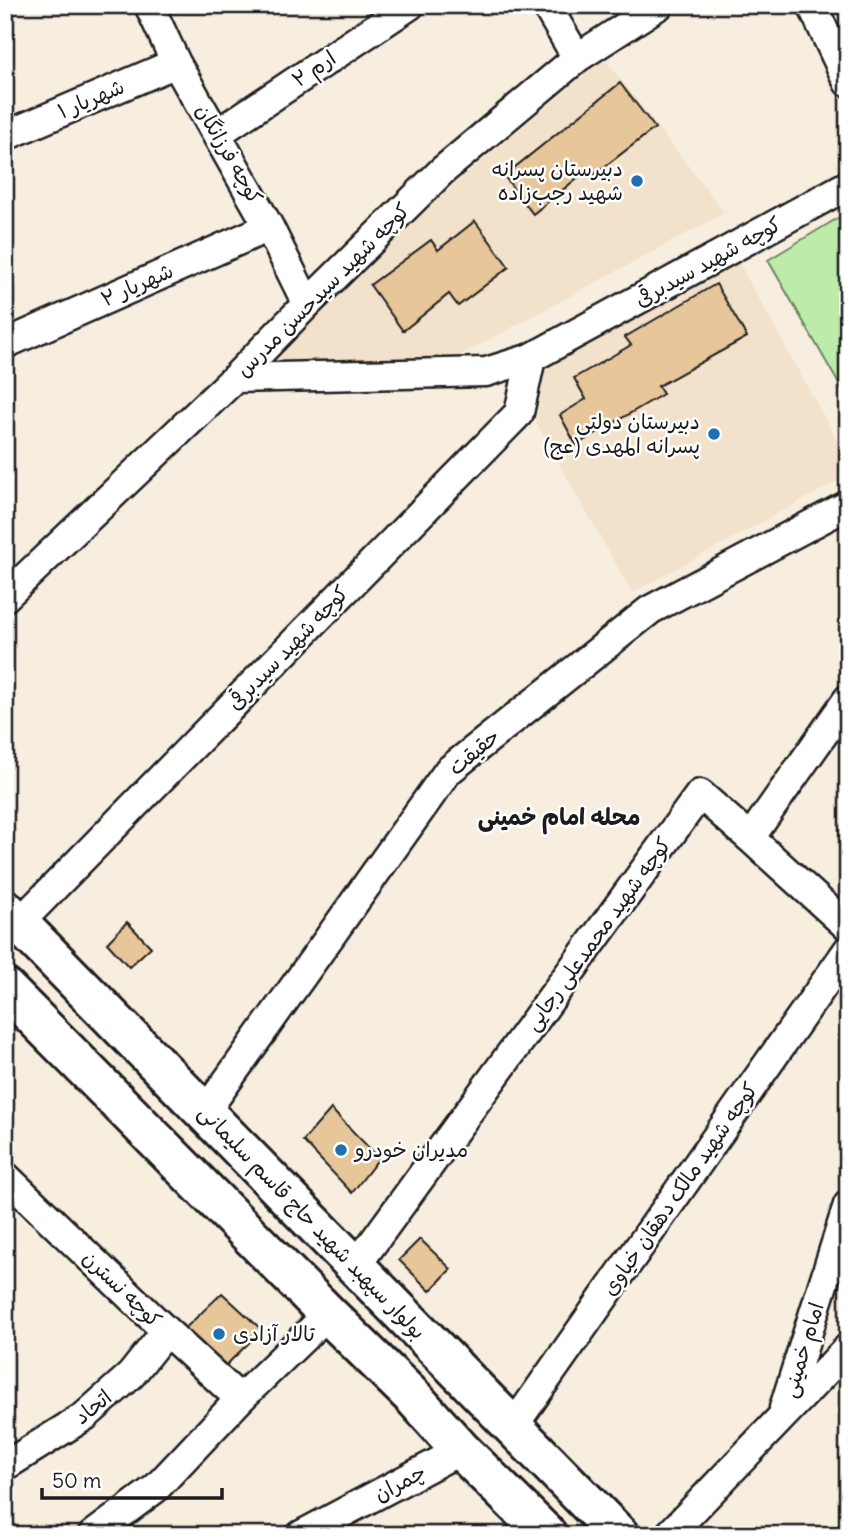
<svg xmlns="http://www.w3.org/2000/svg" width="853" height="1540" font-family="Delius,'Playpen Sans Arabic',sans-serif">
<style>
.built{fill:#f3e2cb;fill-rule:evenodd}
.green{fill:#bdecaa;stroke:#6c8463;stroke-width:2}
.building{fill:#e7c699;stroke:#1c1c1c;stroke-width:2}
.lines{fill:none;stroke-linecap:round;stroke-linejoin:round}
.minor-casing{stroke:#1c1c1c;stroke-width:33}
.primary-casing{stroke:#1c1c1c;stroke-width:44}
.minor{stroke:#fff;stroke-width:28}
.primary{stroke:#fff;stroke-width:38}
.poi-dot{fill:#1f6fb2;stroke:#fff;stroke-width:2.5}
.labels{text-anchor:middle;stroke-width:5;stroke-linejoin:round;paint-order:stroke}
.street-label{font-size:21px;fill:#1c1c1c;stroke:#fff}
.poi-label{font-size:21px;fill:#1c1c1c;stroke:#fff;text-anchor:end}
.neighbourhood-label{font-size:23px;font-weight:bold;fill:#1c1c1c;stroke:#fff}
</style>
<rect width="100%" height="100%" fill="#f8eee0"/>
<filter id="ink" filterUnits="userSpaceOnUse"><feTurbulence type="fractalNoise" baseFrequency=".0143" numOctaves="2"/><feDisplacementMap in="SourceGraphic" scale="14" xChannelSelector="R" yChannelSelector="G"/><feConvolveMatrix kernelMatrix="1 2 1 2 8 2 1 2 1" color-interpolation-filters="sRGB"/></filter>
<g filter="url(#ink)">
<!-- built -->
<path class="built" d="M604,58L725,213L455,358L265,365L356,267ZM620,83L655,128L591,177L586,171ZM431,240L438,250L508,267L459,306L449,294L403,331L371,285Z
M728,258L739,263L847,458V476L632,593L536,423L546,358ZM717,284L747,337L658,386L663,394L576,445L561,415L586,399L574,378L631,345L626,337Z"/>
<!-- green -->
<path class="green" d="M848,212V303L843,391L768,260Z"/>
<!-- building -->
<path class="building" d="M620,83L655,128L591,177L586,171L533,214L504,176Z
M475,221L509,267L458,306L449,294L403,331L370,285L431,240L438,250Z
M716,284L747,337L658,386L663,394L576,445L560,415L586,399L574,378L631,345L625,337Z
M127,922L151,947L129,967L107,943Z
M331,1109L379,1158L352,1193L303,1141Z
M420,1239L451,1269L430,1291L399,1260Z
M222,1293L262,1330L215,1376L176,1337Z"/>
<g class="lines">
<defs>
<path id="minor" d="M149,5L176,63L269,227L307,304
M546,5L577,58
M812,5L848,82
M218,133L410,5
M5,136L176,63
M5,344L269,227
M235,378L486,372L531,358L848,185
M5,597L235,378L307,304L442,171L577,58L659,5
M750,838L848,927
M19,923L519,413L531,358
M205,1112L448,771L650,610L848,505
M5,1176L166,1331L240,1399
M356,1266L700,794L750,838L848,699
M784,1408L848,1205
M512,1428L848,950
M5,1466L85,1416L131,1375L166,1331
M93,1535L156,1488L240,1399L328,1314
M301,1535L461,1450
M669,1535L848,1348"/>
<path id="primary" d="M5,909L619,1535
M5,988L328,1314L414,1398L461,1450L547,1535"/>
</defs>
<!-- minor casing -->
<use href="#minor" class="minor-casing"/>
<!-- primary casing -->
<use href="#primary" class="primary-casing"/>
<!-- minor -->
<use href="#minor" class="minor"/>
<!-- primary -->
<use href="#primary" class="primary"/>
</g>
</g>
<!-- markers -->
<g class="poi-dot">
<circle cx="637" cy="181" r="7"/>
<circle cx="714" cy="434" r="7"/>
<circle cx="341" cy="1150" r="7"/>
<circle cx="219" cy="1334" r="7"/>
</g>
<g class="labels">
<!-- street labels -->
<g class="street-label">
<text transform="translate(314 69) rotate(-34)" y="7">ارم ۲</text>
<text transform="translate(91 99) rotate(-23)" y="7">شهریار ۱</text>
<text transform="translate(229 154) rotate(60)" y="7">کوچه فرزانگان</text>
<text transform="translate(708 262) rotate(-29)" y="7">کوچه شهید سیدبرقی</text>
<text transform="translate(137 285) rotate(-24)" y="7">شهریار ۲</text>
<text transform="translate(323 290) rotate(-45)" y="7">کوچه شهید سیدحسن مدرس</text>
<text transform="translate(288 648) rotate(-46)" y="7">کوچه شهید سیدبرقی</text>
<text transform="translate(474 752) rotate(-40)" y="7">حقیقت</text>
<text transform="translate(598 934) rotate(-54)" y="7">کوچه شهید محمدعلی رجایی</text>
<text transform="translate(680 1189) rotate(-55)" y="7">کوچه شهید مالک دهقان‌ خیاوی</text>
<text transform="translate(312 1222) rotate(46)" y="7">بولوار سپهبد شهید حاج قاسم سلیمانی</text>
<text transform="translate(122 1289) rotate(44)" y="7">کوچه نسترن</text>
<text transform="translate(803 1350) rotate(-73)" y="7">امام خمینی</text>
<text transform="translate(93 1407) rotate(-39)" y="7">اتحاد</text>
<text transform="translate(400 1483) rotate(-28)" y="7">چمران</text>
</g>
<!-- poi labels -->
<g class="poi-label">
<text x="623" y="176">دبیرستان پسرانه<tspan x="623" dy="24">شهید رجب‌زاده</tspan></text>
<text x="700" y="429">دبیرستان دولتی<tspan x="700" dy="24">پسرانه المهدی (عج)</tspan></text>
<text x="355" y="1157" text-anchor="start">مدیران خودرو</text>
<text x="233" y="1341" text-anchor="start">تالار آزادی</text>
</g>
<!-- neighbourhood labels -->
<g class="neighbourhood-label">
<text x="559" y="825">محله امام خمینی</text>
</g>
</g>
<!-- margin -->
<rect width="853" height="1540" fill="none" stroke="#fff" stroke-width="28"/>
<rect x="14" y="14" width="825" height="1512" fill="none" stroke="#1c1c1c" stroke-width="2.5" filter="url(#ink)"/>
<!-- scale -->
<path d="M42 1488v10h180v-10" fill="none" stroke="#1c1c1c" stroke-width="3.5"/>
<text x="52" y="1488" font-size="21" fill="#1c1c1c" stroke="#ffffff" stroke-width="5" paint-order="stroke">50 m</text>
</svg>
